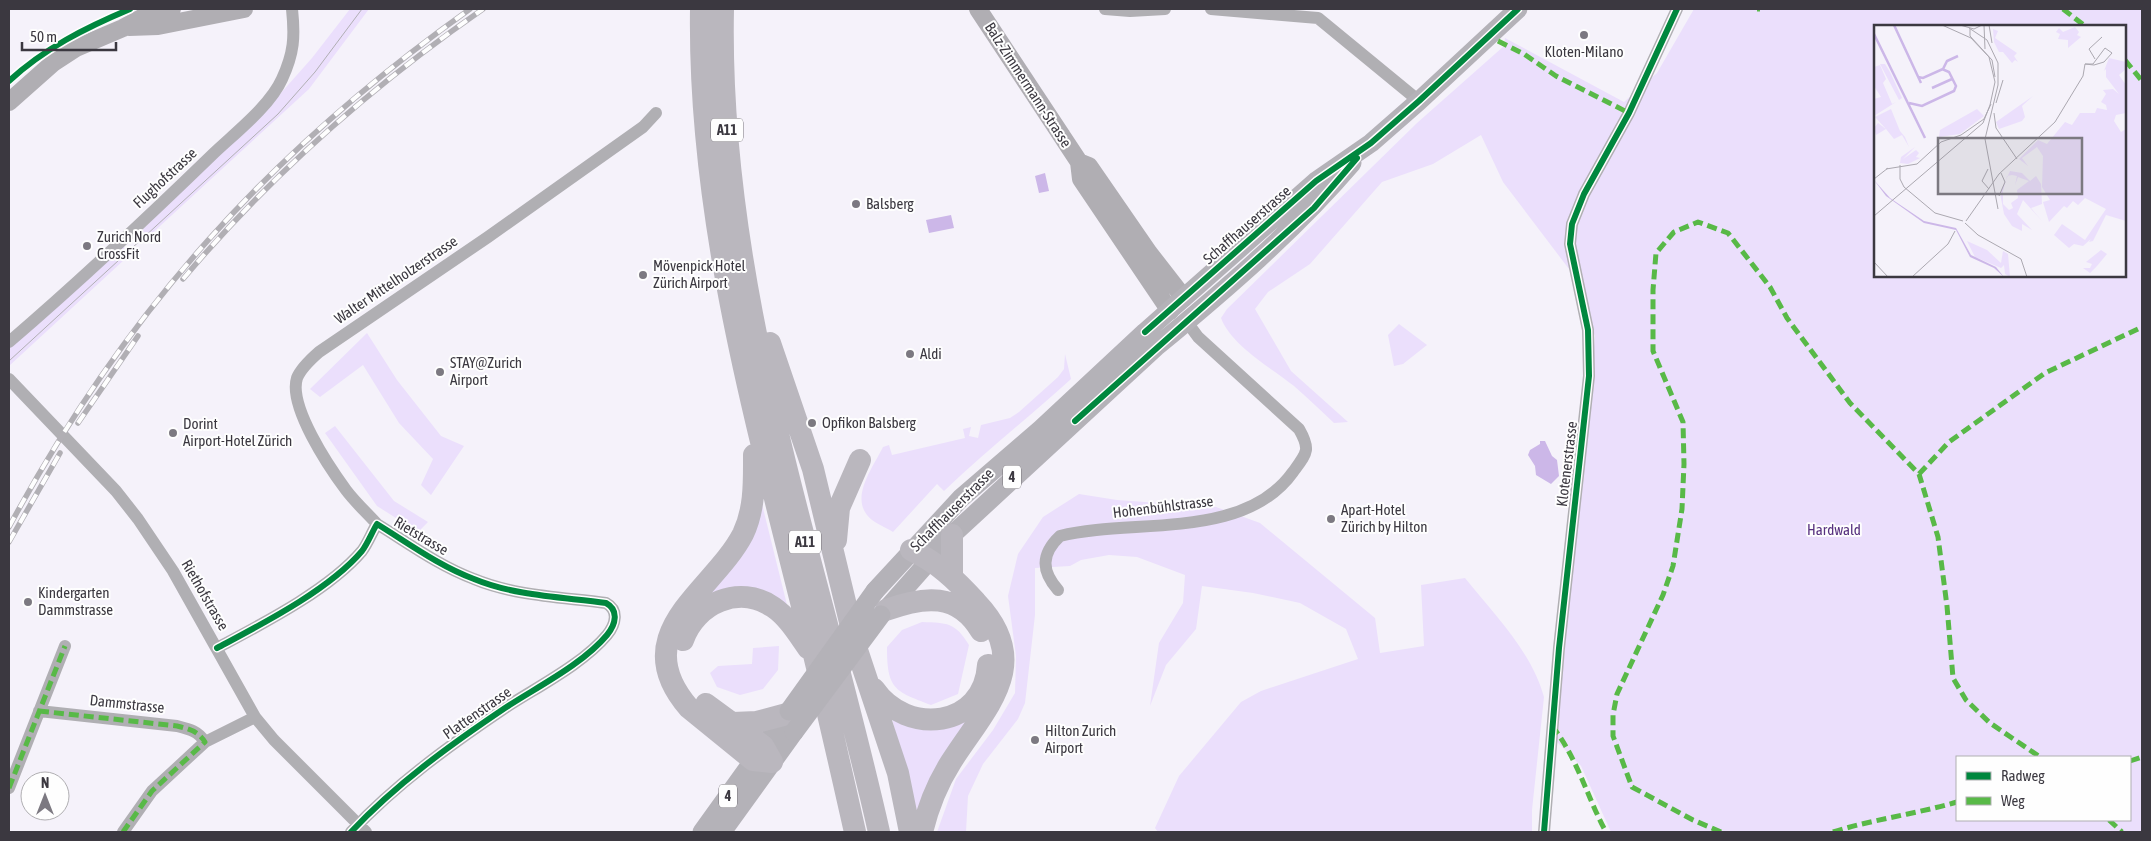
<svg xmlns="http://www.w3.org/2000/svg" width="2151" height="841" font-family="'Asap Condensed',sans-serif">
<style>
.green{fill:#ebdffc;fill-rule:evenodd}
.water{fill:#ccb7e8}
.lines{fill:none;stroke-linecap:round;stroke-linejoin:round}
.street{stroke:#b0afb3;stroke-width:12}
.secondary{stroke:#b0aeb3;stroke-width:18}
.primary{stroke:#b4b2b8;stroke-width:19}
.highway{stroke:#bab7be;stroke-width:22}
.tram{stroke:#b1afb4;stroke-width:1}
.rail-casing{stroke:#b1afb4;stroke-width:5.5}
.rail{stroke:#fefefe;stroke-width:4;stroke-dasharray:11;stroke-linecap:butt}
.primary-bridge{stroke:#b4b2b8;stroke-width:19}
.quiet{stroke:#58b947;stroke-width:5;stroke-dasharray:10 5;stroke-linecap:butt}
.cycleway-casing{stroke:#fefefe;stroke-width:9}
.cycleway{stroke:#00873e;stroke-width:6}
.poi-dot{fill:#7c7981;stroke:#fefefe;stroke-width:2}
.labels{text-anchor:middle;stroke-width:4;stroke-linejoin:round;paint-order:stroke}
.shield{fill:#fefefe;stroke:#767379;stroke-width:1}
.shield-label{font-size:14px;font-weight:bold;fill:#3b3840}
.poi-label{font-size:15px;fill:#3b3840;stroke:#fefefe;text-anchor:start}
.street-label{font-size:15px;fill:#3b3840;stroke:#fefefe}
.park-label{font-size:15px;fill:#57317f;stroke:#fefefe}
.inset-river{fill:none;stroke:#ccb7e8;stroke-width:2.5}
.inset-road{fill:none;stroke:#aba8b0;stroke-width:1}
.view{fill:#7c7981;fill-opacity:0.15;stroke:#7c7981;stroke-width:2.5}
.inset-edge{fill:none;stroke:#3b3840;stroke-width:2.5}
</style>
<rect width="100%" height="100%" fill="#f5f2fa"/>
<!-- green -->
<path class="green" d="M350,9H369L309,89L147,238L141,231L272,103L312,58Z
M1694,9H2142V832H1611L1581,766L1556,741L1595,336L1572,273L1503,182L1481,135L1433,164L1382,182L1310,264L1268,292L1255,309L1291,371L1348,422L1334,423C1321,411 1308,398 1294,386C1271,368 1231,345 1221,318L1227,309L1417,123L1504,46L1505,38L1624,102L1657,73ZM1875,26H2125V276H1875ZM1957,757H2130V820H1957Z
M124,243V260L9,366V348Z
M1399,324L1427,345L1403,364L1394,366L1388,335Z
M367,333L397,380L441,436L464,446L431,495L421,485L433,459L399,423L363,365L320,397L310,389Z
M1065,354L1071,379C1029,417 985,452 944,491L937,484L893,532C885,527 872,522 867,515C851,495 874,466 883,447L889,445L892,455L965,438L963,429L971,427L969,436L978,438L981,425L1010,418L1019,412L1058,377L1064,369Z
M335,426L394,501L428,522L418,532L377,506L325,433Z
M1079,494L1117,500L1216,507L1260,523L1375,618L1380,653L1424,646L1421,585L1465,578C1494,614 1532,652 1544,697L1532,810V832H1158L1155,828L1179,776L1241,702L1261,691L1358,659L1346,629L1300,603L1253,593L1202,586L1196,629L1166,665L1150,706L1159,643L1183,603L1185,575L1137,557L1109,555L1081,560L1070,566L1035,568V615L1025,703L1018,719L983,764L968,796L966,832H937L956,779L993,730L1015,693L1016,656L1008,596L1018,554L1043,517Z
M761,500L789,613L699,599Z
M922,622C947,623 955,622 969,645L958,694L931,705C894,691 887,689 887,647L902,630Z
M779,646L778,670L763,689L740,695L717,687L710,673L718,666L752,664L753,648Z
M972,711L917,818L891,715Z"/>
<!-- water -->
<path class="water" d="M1045,173L1049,191L1039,193L1035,176Z
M951,215L954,228L929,233L926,220Z
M1540,441H1545L1552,456L1557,460L1559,476L1551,484L1536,475L1535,466L1528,455L1530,450L1540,444Z"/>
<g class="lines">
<!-- street -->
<path class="street" d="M1105,9L1130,11L1165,9
M1211,9L1318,18L1419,101
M9,342C79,282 147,218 213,154C235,133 270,106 282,79C294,53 295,37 292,9
M9,379L116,491L138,519L173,571L255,717L274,740L366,832
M377,524C367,513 355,502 346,490C329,467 288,406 297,378C301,368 311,359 319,352L488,237L643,127L656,113
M1058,590C1041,571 1041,554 1060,536C1132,518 1244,541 1293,472C1307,453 1311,450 1299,429L1198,337L1187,322
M217,648C262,624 329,590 362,551C368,543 372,532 377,524C408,543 439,566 474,579C515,596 562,597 606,603C619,610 616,624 607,635C583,664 537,687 505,708C450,745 396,784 351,832
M39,711L177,726C189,729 198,731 205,742
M9,788L65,646
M123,832L152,791L205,742L255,717
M1544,832L1559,648L1589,376L1588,330L1570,244L1572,224L1584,194L1629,113L1677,9"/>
<!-- secondary -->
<path class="secondary" d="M978,9L1079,162L1081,179L1170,311
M129,27L158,26L244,9
M9,102L53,63L76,48L123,28L149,14L172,9
M1079,162L1089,166L1149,253L1184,298"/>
<!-- primary -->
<path class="primary" d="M875,591L961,498L1041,429L1145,332L1316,181L1371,143L1419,101L1518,9
M884,612L952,535L1156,347C1225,290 1294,231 1352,163
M702,832L789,711
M722,832L794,732"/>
<!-- highway -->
<path class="highway" d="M701,9C698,213 753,410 802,606C821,681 838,757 855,832
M723,9C717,292 818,560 879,832
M770,343L813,469L856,647L898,773L910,832
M754,455C754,482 755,509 743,534C713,592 624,633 689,708L753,760L772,762
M952,535V575
M836,540L839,508L860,460
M911,550C937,562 956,580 976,602C1035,664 986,707 951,762C937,784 928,807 922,832
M886,610C924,596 958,592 981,631
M683,640C696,603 739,584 773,607C788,617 798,634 808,648
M874,689C907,737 984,728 988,665
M706,704L763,746L772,762
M733,723L757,722L787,714"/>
<!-- tram -->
<path class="tram" d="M9,361L278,114L315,72L362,9"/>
<defs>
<path id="rail" d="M183,279C270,176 372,86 483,9
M78,423L138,336
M9,527C126,310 270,151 470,9
M9,542L60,453"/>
</defs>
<!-- rail casing -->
<use href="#rail" class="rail-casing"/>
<!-- rail -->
<use href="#rail" class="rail"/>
<!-- primary-bridge -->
<path class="primary-bridge" d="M789,711L875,591
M794,732L881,615"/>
<!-- quiet -->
<path class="quiet" d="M1757,9H1760
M2063,9L2085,26
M1498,41L1524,54L1556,76L1629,113
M2125,60L2142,81
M1919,474L1949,442L2045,373L2142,327
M39,711L177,726C189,729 198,731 205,742L152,791L123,832
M1552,726C1577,757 1587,797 1606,832
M2130,761L2142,757
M9,788L65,646
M2109,820L2122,832
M1721,832L1693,820L1632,787L1613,736V715L1617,694L1663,595L1673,566L1682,509L1684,464L1683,422L1653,351V290L1656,253L1674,232L1698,222L1728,233L1770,287L1787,318L1850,403L1919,474L1938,537L1947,606L1953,678L1966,700L1990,723L2040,757
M1833,832C1874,819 1916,814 1957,802"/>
<defs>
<path id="cycleway" d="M9,81C45,48 85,28 130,9
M1145,332L1316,181L1371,143L1419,101L1518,9
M1075,421L1314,208L1357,158
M217,648C262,624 329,590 362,551C368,543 372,532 377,524C408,543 439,566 474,579C515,596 562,597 606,603C619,610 616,624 607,635C583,664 537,687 505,708C450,745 396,784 351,832
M1544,832L1559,648L1589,376L1588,330L1570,244L1572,224L1584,194L1629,113L1677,9"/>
</defs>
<!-- cycleway casing -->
<use href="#cycleway" class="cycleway-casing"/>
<!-- cycleway -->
<use href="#cycleway" class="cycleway"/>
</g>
<!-- markers -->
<g class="poi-dot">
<circle cx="1584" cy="35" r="5"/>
<circle cx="856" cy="204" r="5"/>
<circle cx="87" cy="246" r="5"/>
<circle cx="643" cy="275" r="5"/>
<circle cx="910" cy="354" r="5"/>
<circle cx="440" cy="372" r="5"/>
<circle cx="812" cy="423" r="5"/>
<circle cx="173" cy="433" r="5"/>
<circle cx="1331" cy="519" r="5"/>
<circle cx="28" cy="602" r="5"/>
<circle cx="1035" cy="740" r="5"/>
</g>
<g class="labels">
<!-- shield labels -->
<g class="shield">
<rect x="711" y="118.5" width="32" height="23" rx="4"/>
<rect x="1003" y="465.5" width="18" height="23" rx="4"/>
<rect x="789" y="530.5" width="32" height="23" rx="4"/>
<rect x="719" y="784.5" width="18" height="23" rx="4"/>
</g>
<g class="shield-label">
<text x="727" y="135">A11</text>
<text x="1012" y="482">4</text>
<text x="805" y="547">A11</text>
<text x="728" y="801">4</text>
</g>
<!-- poi labels -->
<g class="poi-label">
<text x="1584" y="57" text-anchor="middle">Kloten-Milano</text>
<text x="866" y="209">Balsberg</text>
<text x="97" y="242">Zurich Nord<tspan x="97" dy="17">CrossFit</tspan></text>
<text x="653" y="271">Mövenpick Hotel<tspan x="653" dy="17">Zürich Airport</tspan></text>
<text x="920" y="359">Aldi</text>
<text x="450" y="368">STAY@Zurich<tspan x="450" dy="17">Airport</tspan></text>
<text x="822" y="428">Opfikon Balsberg</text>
<text x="183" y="429">Dorint<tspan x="183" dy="17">Airport-Hotel Zürich</tspan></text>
<text x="1341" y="515">Apart-Hotel<tspan x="1341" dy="17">Zürich by Hilton</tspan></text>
<text x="38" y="598">Kindergarten<tspan x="38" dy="17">Dammstrasse</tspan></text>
<text x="1045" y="736">Hilton Zurich<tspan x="1045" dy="17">Airport</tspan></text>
</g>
<!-- street labels -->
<g class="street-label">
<text transform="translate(1028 85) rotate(57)" y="5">Balz-Zimmermann-Strasse</text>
<text transform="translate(165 178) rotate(-43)" y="5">Flughofstrasse</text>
<text transform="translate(1247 225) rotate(-41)" y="5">Schaffhauserstrasse</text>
<text transform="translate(396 280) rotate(-34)" y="5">Walter Mittelholzerstrasse</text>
<text transform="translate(1567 464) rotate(-83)" y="5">Klotenerstrasse</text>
<text transform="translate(1163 507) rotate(-7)" y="5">Hohenbühlstrasse</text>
<text transform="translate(952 510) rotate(-45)" y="5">Schaffhauserstrasse</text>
<text transform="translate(421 536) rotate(31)" y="5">Rietstrasse</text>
<text transform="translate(205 595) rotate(60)" y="5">Riethofstrasse</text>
<text transform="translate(127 704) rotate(6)" y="5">Dammstrasse</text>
<text transform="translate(477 713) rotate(-35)" y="5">Plattenstrasse</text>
</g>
<!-- park labels -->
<g class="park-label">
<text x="1834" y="535">Hardwald</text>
</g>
</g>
<!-- overview -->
<g transform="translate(1874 25)">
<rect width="252" height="252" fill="#f5f2fa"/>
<path d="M201,2L205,7L203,10L207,12L194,23V15L184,14L186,9L182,7L185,3L189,7ZM119,4L124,6L121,13L143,28L140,31L144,37L141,35L138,38L129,27H125L120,17ZM235,33L252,37V44L245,50L252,60V88L242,90L240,96L247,107L252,104V196L232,190L219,216L215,217L217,214L209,221L200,219L195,223L180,210L188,199L211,215L232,184L211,173L204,180L199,176L193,183L190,181L175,197L169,177L176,175L168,162L169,131L163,122L148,133L154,141L145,134L164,115L173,119L191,97L198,100L206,88H221L223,83L233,85L232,80L227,77L232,69L229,65L239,64L245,69L232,52V44L230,46ZM6,39H11L16,47L28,73L25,75ZM6,40L12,54L9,58L18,79L22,77L0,91V74L7,72L0,61V42ZM159,71L148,81L151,92L148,96L125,104L122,97ZM17,84L26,106L31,112L35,122L28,110L20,114L12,104L2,110L0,103L4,98L12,104L1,92ZM103,84L110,91L86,109L65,112L66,105ZM41,122L29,134L42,125L45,128L42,132L46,133L34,139L26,138L27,132ZM136,146L148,148L156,156L162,151L167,159L168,179L157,183L168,196L149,175L143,189L158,205L148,199V206L138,201L130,189L126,168ZM138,150L143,151L141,160L144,152L155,156L143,165L144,173L137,178L139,183L135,185L129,179V166L133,151ZM93,216L113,225L127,238L129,226L134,229L136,252L131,249L130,240L127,243L101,232ZM227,225L233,229L223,241L216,248L209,243H216L218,239L212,237Z" fill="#ebdffc" fill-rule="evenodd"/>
<path d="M0,155L16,173L50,196L82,203L97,230L122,242L130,252L120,243L96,232L82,205L50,198L12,171Z" fill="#ccb7e8"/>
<path class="inset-river" d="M20,0L47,58M0,9L51,113M44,52L49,53L69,44L73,36L84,31M58,63L78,54M35,78L48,81L80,66L82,61L75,47L68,44"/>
<path class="inset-road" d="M86,0L100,4L108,0M110,0L111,24M115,0L118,18M95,3L113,15L124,38V60L111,114L124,184M96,4V11L118,35L121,52M231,23L238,28L230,37L220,40L211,39H219ZM221,34L215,24L228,12M122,78L129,55M120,88L122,103L143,134M26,140V154L30,162L61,188L89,196M12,144L43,139L67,117L87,110L110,94L117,79M114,144L108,156L115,164M0,154L14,143M125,171L131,157L127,148M0,191L109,98L116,80L121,57L115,32L97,13L68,0M92,196L125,149L181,97L209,51L211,39M91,198L104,210L147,234L153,252M0,237L14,252M38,252L74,219L81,206"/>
<path class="view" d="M64,113H208V169H64Z"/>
<rect width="252" height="252" class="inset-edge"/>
</g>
<!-- border -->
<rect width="2151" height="841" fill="none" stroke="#3b3840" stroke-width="20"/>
<!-- legend -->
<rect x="1956" y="756" width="175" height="65" fill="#fefefe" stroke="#b0afb2"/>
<rect x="1966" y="772" width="25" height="8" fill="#00873e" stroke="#b0afb2"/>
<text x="2001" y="781" font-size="15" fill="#3b3840">Radweg</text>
<rect x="1966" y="797" width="25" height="8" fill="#58b947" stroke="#b0afb2"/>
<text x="2001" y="806" font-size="15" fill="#3b3840">Weg</text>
<!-- north arrow -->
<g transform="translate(45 796)"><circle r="24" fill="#fefefe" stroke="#b0afb2"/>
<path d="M0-4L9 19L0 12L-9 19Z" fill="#7c7981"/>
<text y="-8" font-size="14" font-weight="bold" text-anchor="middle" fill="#3b3840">N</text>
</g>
<!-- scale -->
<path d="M22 42v8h94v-8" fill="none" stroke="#3b3840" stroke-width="2.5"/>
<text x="30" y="42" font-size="15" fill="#3b3840" stroke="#fefefe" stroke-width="4" paint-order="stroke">50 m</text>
</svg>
